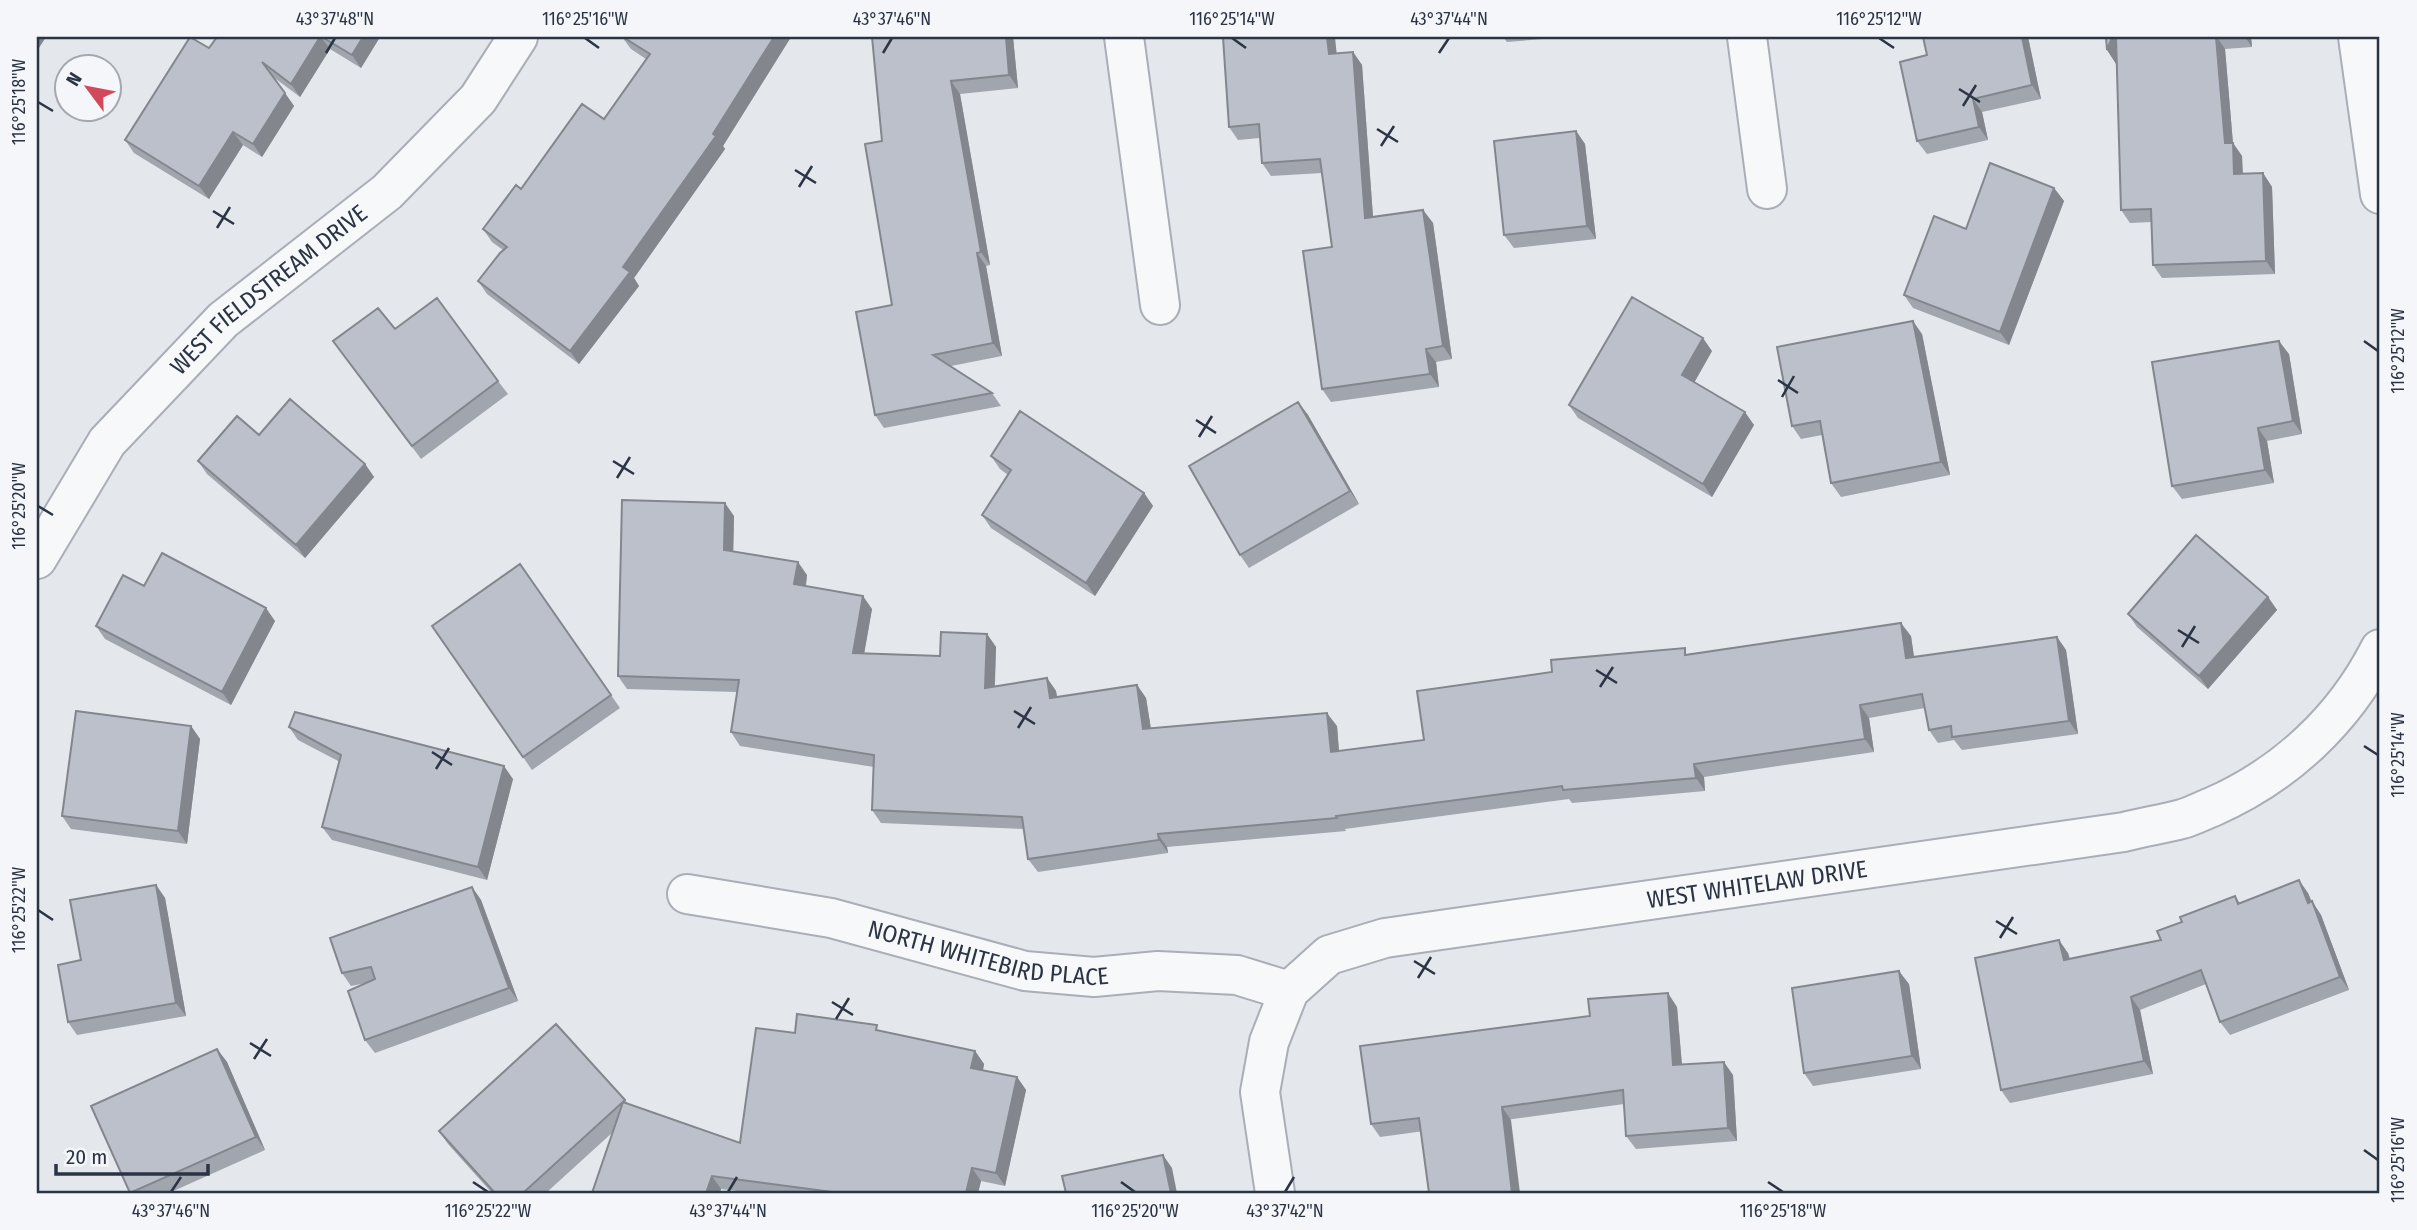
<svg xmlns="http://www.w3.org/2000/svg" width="2417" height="1230" font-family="'Fira Sans Condensed',sans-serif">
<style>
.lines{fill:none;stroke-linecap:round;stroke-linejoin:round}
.street-casing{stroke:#a9aeb7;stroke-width:42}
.street{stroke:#f7f8fa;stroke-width:38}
.wall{fill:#a1a5ae}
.shaded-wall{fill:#83868d}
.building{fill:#bbc0ca;stroke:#83868d;stroke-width:2}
.ticks{fill:none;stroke:#2b3445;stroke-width:2.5}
.labels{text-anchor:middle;stroke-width:5;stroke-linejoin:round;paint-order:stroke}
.street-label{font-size:24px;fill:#2b3445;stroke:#f4f6f9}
.neatline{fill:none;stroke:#2b3445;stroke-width:2.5}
.ticks-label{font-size:18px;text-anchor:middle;fill:#2b3445}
</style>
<rect width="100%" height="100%" fill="#e4e7ec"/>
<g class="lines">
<defs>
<g id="street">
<path d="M1124,37L1160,305"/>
<path d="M1747,37L1767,189"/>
<path d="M2358,37L2380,194"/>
<path id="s1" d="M37,559L107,442L223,320L387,192L478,99L518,37"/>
<path id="s2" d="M687,894L831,918L1025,971L1094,977L1158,971L1237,975L1289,991"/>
<path id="s3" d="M1275,1193L1260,1092L1269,1042L1289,991L1329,955L1385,938L2124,832C2143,827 2163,824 2182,819C2192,816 2202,811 2212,807C2285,775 2344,720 2380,649"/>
</g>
</defs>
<!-- street casing -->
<use href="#street" class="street-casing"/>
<!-- street -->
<use href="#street" class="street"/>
</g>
<!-- wall -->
<path class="wall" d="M217,37H380L361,68L330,49L300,97L272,76L294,106L262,157L243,145L209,199L134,153L125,140L209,48Z
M622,37H791L723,146L725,149L634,278L639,286L579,364L487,294L478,281L503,250L492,242L483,229L521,189L604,119L646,59L631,49Z
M872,37H1013L1018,88L960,94L990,265L986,266L1002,356L951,366L992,393L1001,406L884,428L875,415L892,305L882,141Z
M1503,37H1568L1507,42Z
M2028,37L2041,99L1982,112L1988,140L1927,154L1917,141L1927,55Z
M2106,37H2251L2252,47L2225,49L2233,143L2242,156L2243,174L2263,173L2272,187L2275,274L2162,278L2153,265L2152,222L2130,223L2121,210L2117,61L2116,64Z
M1353,52L1362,65L1373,217L1423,210L1433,223L1452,359L1436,362L1439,387L1331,402L1322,389L1332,247L1322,173L1271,176L1262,163L1260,138L1238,140L1229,127L1337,53Z
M1576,131L1585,144L1596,239L1514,248L1504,235Z
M2054,188L2064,201L2009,345L1913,308L1904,295L1966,229Z
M1922,334L1950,475L1841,497L1831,483L1822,435L1801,439L1792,426Z
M1712,351L1694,383L1754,425L1712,497L1578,418L1569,405Z
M343,354L498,381L508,394L421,459Z
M2289,354L2302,434L2267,441L2274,483L2182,499L2172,486Z
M1298,402L1308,415L1359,504L1249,568L1240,555Z
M259,435L365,464L374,477L305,558L207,474L198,461Z
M991,456L1144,493L1153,506L1095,596L991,528L982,515L1008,475L1000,469Z
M734,516L733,552L807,575L806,586L872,609L864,653L940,656L987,634L996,647L995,686L1047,678L1056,691L1057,697L1137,685L1146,698L1151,729L1337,726L1339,751L1424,740L1689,654L1911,636L1914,657L2057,637L2066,650L2078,734L1962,750L1954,740L1938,743L1929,730L1925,708L1869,718L1874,752L1704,777L1705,791L1572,803L1569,799L1345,829L1346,831L1167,847L1168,853L1038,872L1028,859L1024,829L881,823L872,810L874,767L740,746L731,732L737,692L627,689L618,676Z
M520,564L620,708L532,770L432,626Z
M144,586L275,621L231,705L105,639L96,626Z
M2268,597L2277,610L2208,689L2137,627L2128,614Z
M191,726L200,739L187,844L71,829L62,816Z
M289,727L513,779L487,880L332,840L322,827L340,762L298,740Z
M156,885L165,898L186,1016L77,1035L68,1022L81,960Z
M472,887L481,900L518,1001L375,1053L365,1040L366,983L351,986L342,973Z
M2308,893L2312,902L2321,915L2349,990L2230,1035L2220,1022L2206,984L2140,1010L2153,1074L2010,1103L2001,1090L2068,953L2070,959L2161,940L2182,922L2235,896L2240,903Z
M1909,984L1921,1069L1813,1086L1804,1073Z
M1677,1007L1682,1065L1733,1075L1737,1141L1636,1149L1626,1136L1624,1104L1380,1137L1371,1124Z
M881,1031L975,1051L984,1064L983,1070L1017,1077L1026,1090L1005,1186L981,1181L978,1193H754L721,1189L720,1193H592L613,1132L546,1193H492L448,1144L439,1131L625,1100L628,1104L740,1143L795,1033Z
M217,1049L227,1062L265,1150L169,1193H130Z"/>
<!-- shaded-wall -->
<path class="shaded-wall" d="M37,37H46L37,51Z
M320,37H321L330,49L300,97L291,84Z
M363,37H380L361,68L352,55Z
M774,37H791L723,146L725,149L634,278L639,286L579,364L570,351L623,267L713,134Z
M1006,37H1013L1018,88L1009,75Z
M1327,37H1335L1338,67L1329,54Z
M2022,37H2028L2041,99L2032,85Z
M2112,37H2123L2125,40L2116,64L2107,50Z
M2217,37L2225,49L2233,144V143L2242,156L2243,188L2234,174L2225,143Z
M2245,37H2251L2252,47Z
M1353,52L1362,65L1374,231L1365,218Z
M951,81L960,94L990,265L981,252Z
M285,93L294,106L262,157L253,144Z
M1973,99L1982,112L1988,140L1979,127Z
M1576,131L1585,144L1596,239L1587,226Z
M233,132L243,145L209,199L199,186Z
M2263,173L2272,187L2275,274L2266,261Z
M2054,188L2064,201L2009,345L2000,332Z
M1423,210L1433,223L1452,359L1443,346Z
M977,253L986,266L1002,356L993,343Z
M1913,321L1922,334L1950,475L1941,462Z
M1703,338L1712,351L1691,388L1682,375Z
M2279,341L2289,354L2302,434L2293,421Z
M1426,349L1436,362L1439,387L1430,374Z
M1298,402L1308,415L1359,504L1350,491Z
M1745,412L1754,425L1712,497L1703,484Z
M2258,428L2267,441L2274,483L2265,470Z
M365,464L374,477L305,558L296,545Z
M1144,493L1153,506L1095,596L1086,583Z
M725,503L734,516L733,563L724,550Z
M798,562L807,575L804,597L794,584Z
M863,596L872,609L862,666L853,653Z
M2268,597L2277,610L2208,689L2199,676Z
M266,608L275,621L231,705L222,692Z
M1901,623L1911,636L1916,671L1906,658Z
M987,634L996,647L994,701L985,688Z
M2057,637L2066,650L2078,734L2069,721Z
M1047,678L1056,691L1059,711L1050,698Z
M1137,685L1146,698L1153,742L1143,729Z
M1860,705L1869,718L1874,752L1865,739Z
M1327,713L1337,726L1340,765L1331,752Z
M191,726L200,739L187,844L178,831Z
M1694,764L1704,777L1705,791L1696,778Z
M504,766L513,779L487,880L478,867Z
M1158,834L1167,847L1168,853L1159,840Z
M2299,880L2308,893L2317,916L2308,903Z
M156,885L165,898L186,1016L176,1003Z
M472,887L481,900L518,1001L509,988Z
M2312,901L2321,915L2349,990L2340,977Z
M2059,940L2068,953L2073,973L2064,960Z
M1899,971L1909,984L1921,1069L1912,1056Z
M1668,993L1677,1007L1683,1078L1673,1065Z
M2131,997L2140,1010L2153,1074L2144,1061Z
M217,1049L227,1062L265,1150L256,1137Z
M975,1051L984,1064L981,1081L971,1068Z
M1724,1062L1733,1075L1737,1141L1728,1128Z
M1017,1077L1026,1090L1005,1186L996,1173Z
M1502,1107L1511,1120L1520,1193H1512Z
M1163,1155L1172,1168L1177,1193H1171Z
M972,1168L981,1181L978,1193H966Z
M712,1176L721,1189L720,1193H706Z"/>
<!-- building -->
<path class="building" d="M190,37L209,48L217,37H320L291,84L262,62L285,93L253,144L233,132L199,186L125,140Z
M322,37H363L352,55Z
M623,37H774L713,134L716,136L623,267L630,272L570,351L478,281L500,253L507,247L483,229L516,185L521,189L582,104L604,119L650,54Z
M872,37H1006L1009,75L951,81L981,252L977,253L993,343L933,355L992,393L875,415L856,312L892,305L865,144L882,141Z
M1223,37H1327L1329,54L1353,52L1365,218L1423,210L1443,346L1426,349L1430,374L1322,389L1303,251L1332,247L1320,159L1262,163L1259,124L1229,127Z
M1923,37H2022L2032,85L1973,99L1979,127L1917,141L1900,62L1927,55Z
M2106,37H2112L2107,50Z
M2116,37H2216L2225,143H2233L2234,174L2263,173L2266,261L2153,265L2151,209L2121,210Z
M1576,131L1587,226L1504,235L1494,141Z
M1990,163L2054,188L2000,332L1904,295L1934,216L1966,229Z
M1632,297L1703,338L1682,375L1745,412L1703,484L1569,405Z
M437,298L498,381L412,446L333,341L378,308L395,329Z
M1913,321L1941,462L1831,483L1820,421L1792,426L1777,347Z
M2279,341L2293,421L2258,428L2265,470L2172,486L2152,362Z
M290,399L365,464L296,545L198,461L237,416L259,435Z
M1298,402L1350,491L1240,555L1189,466Z
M1020,411L1144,493L1086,583L982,515L1011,470L991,456Z
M622,500L725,503L724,550L798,562L794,584L863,596L853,653L940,656L941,632L987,634L985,688L1047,678L1050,698L1137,685L1143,729L1327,713L1331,752L1424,740L1417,691L1552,672L1551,660L1685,648V655L1901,623L1906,658L2057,637L2069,721L1952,737L1951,726L1929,730L1922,694L1860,705L1865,739L1694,764L1696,778L1563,790L1562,786L1336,816L1337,818L1158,834L1159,840L1028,859L1022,817L872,810L874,755L731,732L739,680L618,676Z
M2196,535L2268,597L2199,676L2128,614Z
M162,553L266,608L222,692L96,626L123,575L144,586Z
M520,564L611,695L523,757L432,626Z
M76,711L191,726L178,831L62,816Z
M295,712L504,766L478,867L322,827L341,755L289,727Z
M2299,880L2308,903L2312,901L2340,977L2220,1022L2201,970L2131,997L2144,1061L2001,1090L1975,958L2059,940L2064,960L2161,940L2157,931L2182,922L2180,917L2235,896L2238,904Z
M156,885L176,1003L68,1022L58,965L81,960L70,900Z
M472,887L509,988L365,1040L348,991L375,979L371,967L342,973L330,938Z
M1899,971L1912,1056L1804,1073L1792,988Z
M1668,993L1673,1065L1724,1062L1728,1128L1626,1136L1623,1090L1502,1107L1512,1193H1429L1419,1118L1371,1124L1360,1046L1590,1016L1588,999Z
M797,1014L877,1025L876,1030L975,1051L971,1068L1017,1077L996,1173L972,1168L966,1193H921L916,1192L915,1193H840L712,1176L706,1193H592L623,1102L740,1143L756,1028L795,1033Z
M556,1024L625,1100L523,1193H495L439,1131Z
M217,1049L256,1137L130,1193L91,1106Z
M1163,1155L1171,1193H1066L1062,1176Z"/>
<!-- ticks -->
<path class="ticks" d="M585,38L599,48M1232,38L1246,48M1879,38L1894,48M326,53L335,38M883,53L892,38M1439,53L1449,38M1959,89L1980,102M38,102L53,111M1963,106L1976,85M1377,129L1398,142M1381,146L1394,126M795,170L816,183M799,187L812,166M213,211L234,224M217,228L230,207M2364,341L2378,351M1778,380L1798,393M1782,397L1794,376M1196,420L1216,433M1199,437L1212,416M613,461L634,474M617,478L630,457M38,506L53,515M2178,630L2199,643M2182,647L2195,626M1596,670L1617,683M1600,687L1613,667M1014,711L1035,724M1018,728L1031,707M2364,746L2378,755M432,752L452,765M436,769L449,748M38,910L53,920M1996,921L2017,934M2000,938L2013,917M1414,961L1435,974M1418,978L1431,957M832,1002L853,1015M836,1019L849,998M250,1043L271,1056M254,1059L267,1039M2364,1150L2378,1160M473,1182L488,1192M1121,1182L1135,1192M1768,1182L1783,1192M171,1192L181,1177M728,1192L737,1177M1285,1192L1294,1177"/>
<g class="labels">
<!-- street labels -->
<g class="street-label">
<text dy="8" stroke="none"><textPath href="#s1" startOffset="359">WEST FIELDSTREAM DRIVE</textPath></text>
<text dy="8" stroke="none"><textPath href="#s3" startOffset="696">WEST WHITELAW DRIVE</textPath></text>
<text dy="8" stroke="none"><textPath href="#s2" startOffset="308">NORTH WHITEBIRD PLACE</textPath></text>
</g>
</g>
<!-- border -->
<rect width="2417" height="1230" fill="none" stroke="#f4f6f9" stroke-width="77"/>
<!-- north arrow -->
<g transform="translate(88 88) rotate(302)"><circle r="33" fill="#f4f6f9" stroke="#a4a8b1" stroke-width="2"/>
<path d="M0-5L12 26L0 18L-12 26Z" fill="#d1495b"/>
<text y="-10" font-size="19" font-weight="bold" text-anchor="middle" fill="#2b3445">N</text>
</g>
<!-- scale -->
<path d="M56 1164v10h152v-10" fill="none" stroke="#2b3445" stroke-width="3.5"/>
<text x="66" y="1164" font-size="21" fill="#2b3445" stroke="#f4f6f9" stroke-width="5" paint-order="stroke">20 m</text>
<rect x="38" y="38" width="2340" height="1154" class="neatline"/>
<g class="ticks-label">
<text x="335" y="25">43°37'48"N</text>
<text x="585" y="25">116°25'16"W</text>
<text x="892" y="25">43°37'46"N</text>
<text x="1232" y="25">116°25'14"W</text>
<text x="1449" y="25">43°37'44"N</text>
<text x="1879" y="25">116°25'12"W</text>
<text transform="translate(19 102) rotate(-90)" y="6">116°25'18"W</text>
<text transform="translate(2398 351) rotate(-90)" y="6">116°25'12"W</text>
<text transform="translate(19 506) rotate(-90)" y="6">116°25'20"W</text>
<text transform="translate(2398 755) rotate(-90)" y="6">116°25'14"W</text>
<text transform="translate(19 910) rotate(-90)" y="6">116°25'22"W</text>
<text transform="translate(2398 1160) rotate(-90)" y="6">116°25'16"W</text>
<text x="171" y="1217">43°37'46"N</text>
<text x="488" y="1217">116°25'22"W</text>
<text x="728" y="1217">43°37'44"N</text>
<text x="1135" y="1217">116°25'20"W</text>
<text x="1285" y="1217">43°37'42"N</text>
<text x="1783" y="1217">116°25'18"W</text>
</g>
</svg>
